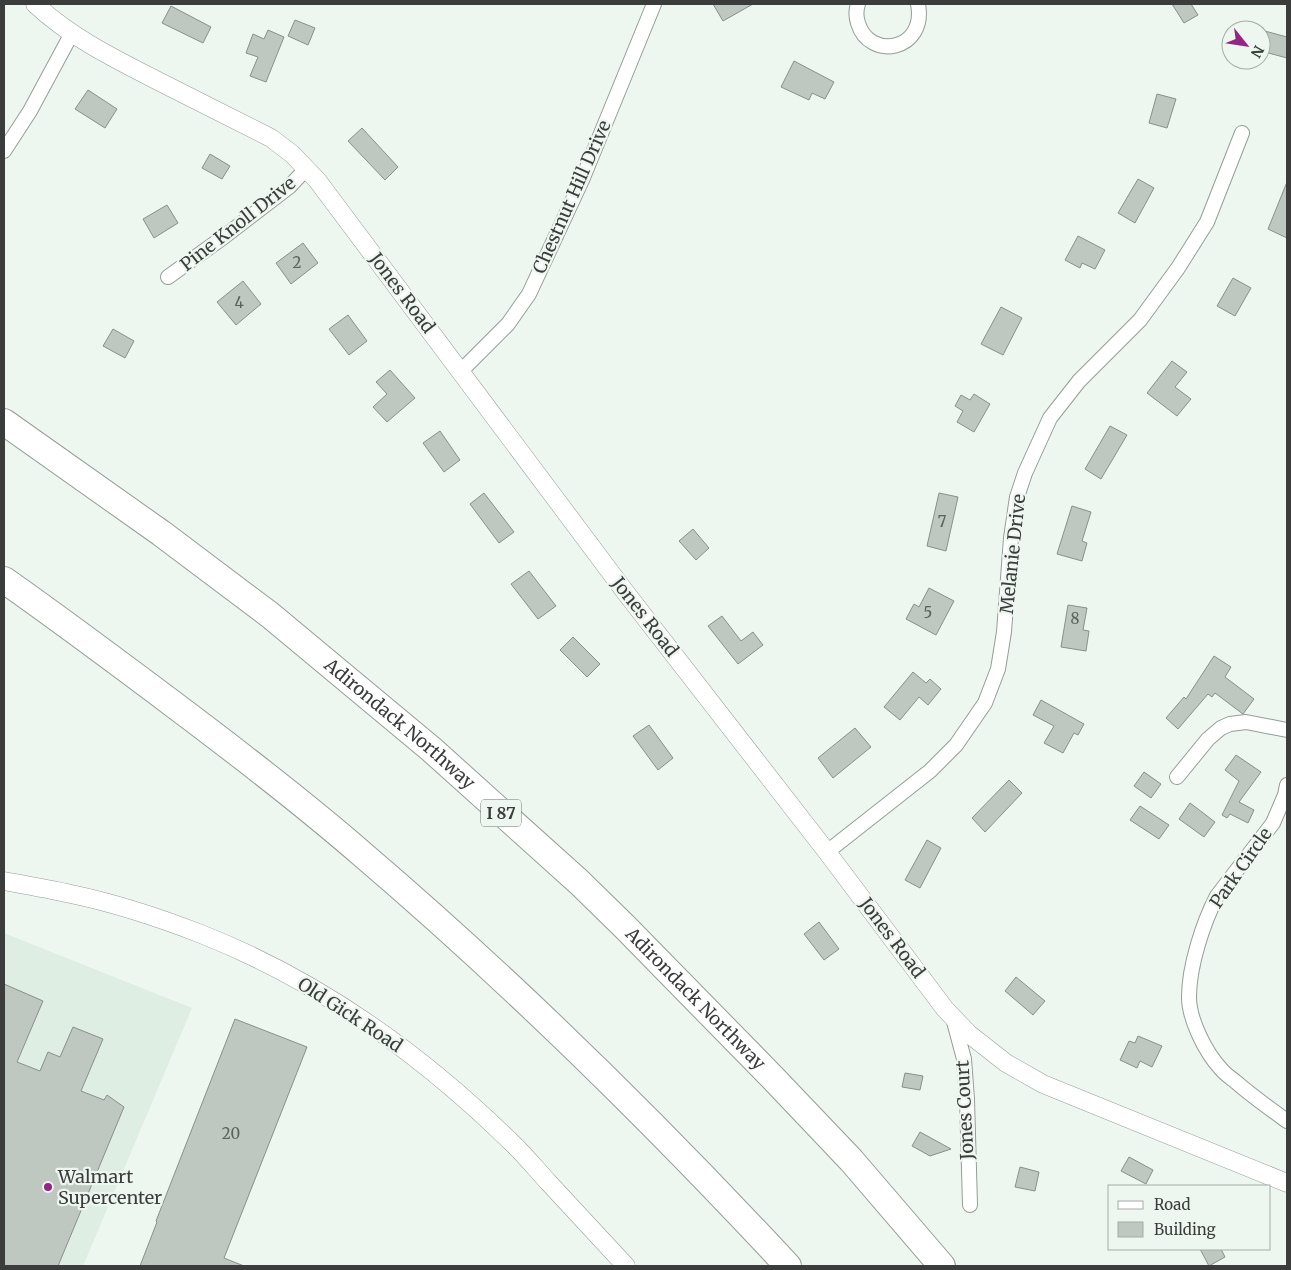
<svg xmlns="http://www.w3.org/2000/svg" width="1291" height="1270" font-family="Merriweather,serif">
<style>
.built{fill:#deeee3}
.building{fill:#bec7c0;stroke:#88908a}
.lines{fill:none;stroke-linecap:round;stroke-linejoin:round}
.minor-casing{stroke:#959d97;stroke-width:16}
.tertiary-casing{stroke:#959d97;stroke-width:19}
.motorway-casing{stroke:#959d97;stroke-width:28}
.minor{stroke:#fff;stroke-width:14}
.tertiary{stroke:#fff;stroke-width:18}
.motorway{stroke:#fff;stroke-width:26}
.poi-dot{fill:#942586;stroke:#eef6f0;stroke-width:2}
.labels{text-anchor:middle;stroke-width:4.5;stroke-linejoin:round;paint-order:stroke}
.number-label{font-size:15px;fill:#5b605c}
.shield{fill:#eef6f0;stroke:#707471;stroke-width:1}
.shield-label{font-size:16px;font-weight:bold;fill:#3a3d3b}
.street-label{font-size:18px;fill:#3a3d3b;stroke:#eef6f0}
.poi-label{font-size:18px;fill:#3a3d3b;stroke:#eef6f0;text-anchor:start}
</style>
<rect width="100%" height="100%" fill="#eef6f0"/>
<!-- built -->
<path class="built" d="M4,933L192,1008L83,1266H4Z"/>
<!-- building -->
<path class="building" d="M713,4H753L723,21Z
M1172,4H1191L1198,15L1184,23Z
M171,6L211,27L203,43L162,23Z
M295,20L315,28L308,45L288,36Z
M268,30L284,37L266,82L250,76L258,57L246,53L253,34L264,39Z
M1261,30L1287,37V58L1261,51Z
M794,61L834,82L825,99L812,93L809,100L781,87Z
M88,90L117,109L105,128L75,109Z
M1157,94L1176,99L1167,128L1149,123Z
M362,128L398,167L385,180L348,141Z
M210,154L230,166L222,179L202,168Z
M1138,179L1154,188L1135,223L1118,213Z
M1287,182V238L1268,229Z
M167,205L178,223L154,238L143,219Z
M1078,236L1105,250L1095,269L1082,263L1080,268L1065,260Z
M303,243L318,263L291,284L276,263Z
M1233,278L1251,288L1235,316L1217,306Z
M243,281L261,304L236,325L217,302Z
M1001,307L1022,318L1003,355L981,344Z
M348,315L367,341L349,355L329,329Z
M113,329L134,341L125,358L103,346Z
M1172,361L1187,372L1175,387L1191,399L1177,416L1147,393Z
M390,370L415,398L387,422L373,407L387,394L376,382Z
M974,394L990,404L974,432L957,422L963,411L955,406L961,395L970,400Z
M1110,426L1127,435L1101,479L1085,469Z
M440,431L460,460L444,472L423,443Z
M484,493L514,532L499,543L470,504Z
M939,493L958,497L946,551L927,546Z
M1072,506L1091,512L1082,541L1087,543L1082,561L1057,554Z
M693,529L709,548L696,560L679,541Z
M529,571L556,606L538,619L511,584Z
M929,588L954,601L936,635L906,619L914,604L919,607Z
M1068,605L1087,608L1083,630L1089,631L1086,651L1061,647Z
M722,616L741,641L753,632L763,645L738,664L708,626Z
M573,637L600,664L587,677L560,650Z
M1214,656L1231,667L1225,677L1254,699L1243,714L1215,693L1212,697L1208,694L1178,729L1166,718L1184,697L1186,699Z
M913,672L926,683L930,679L941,689L928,705L919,697L900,720L884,707Z
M1041,700L1084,724L1078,735L1074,733L1063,753L1044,743L1054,726L1033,715Z
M649,725L673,758L658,770L633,736Z
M855,728L871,747L833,778L818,758Z
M1236,755L1261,772L1239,802L1254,810L1248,823L1230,814L1227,818L1222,815L1239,781L1225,770Z
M1144,772L1161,784L1151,798L1134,786Z
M1009,780L1022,793L985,832L972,818Z
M1190,803L1215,822L1204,837L1179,819Z
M1140,806L1169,825L1159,839L1130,820Z
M927,840L941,848L920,888L905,880Z
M819,922L839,949L824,960L804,934Z
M1016,977L1045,1001L1033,1015L1005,991Z
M4,984L43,1001L17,1062L40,1071L48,1052L60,1057L73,1027L103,1039L81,1091L104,1100L107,1095L124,1107L58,1266H4Z
M235,1019L307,1047L224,1258L244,1266H140L157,1222L156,1221Z
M1138,1036L1162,1046L1152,1067L1140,1061L1137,1068L1120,1060L1129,1041L1135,1043Z
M905,1073L923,1076L920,1090L902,1087Z
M920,1132L951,1149L930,1156L912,1146Z
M1129,1157L1153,1170L1146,1184L1121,1171Z
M1020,1167L1039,1172L1035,1191L1015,1187Z
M1200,1249H1221L1225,1257L1209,1266Z"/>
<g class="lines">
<defs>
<path id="minor" d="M858,4C856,10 856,17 858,23C869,61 927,51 918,4
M4,151L30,111L72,33
M168,277L225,236L289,187L306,169
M461,371L508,324L529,294L582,180L654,4
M1177,777L1208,739L1221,728L1230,724L1246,722L1287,730
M1287,785L1285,795L1273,823L1217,896C1203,923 1189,966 1189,997C1189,1020 1206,1053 1221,1069C1225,1074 1231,1078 1236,1082C1252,1096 1269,1108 1287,1121
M827,852L930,771L956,745L985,703L998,669L1004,632L1011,538L1017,497L1025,473L1050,418L1079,381L1140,320L1178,268L1207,222L1242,133
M953,1018L964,1059L967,1099L970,1205"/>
<path id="tertiary" d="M35,4C70,37 115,59 158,81C196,100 233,119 271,138L292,154L317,180L626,593L827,852L945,1009L969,1034L1006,1063L1043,1084L1287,1183
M4,881C26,885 49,889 71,894C114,903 160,918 201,934C318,980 421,1054 510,1141C524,1154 536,1169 549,1183C575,1211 600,1238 626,1266"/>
<g id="motorway">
<path id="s1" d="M4,422L161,533L270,615L431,749L579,882L625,927L772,1077L851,1160L942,1266"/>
<path d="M4,580C61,620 117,662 173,704C237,752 301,801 362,854C512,982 654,1122 788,1266"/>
</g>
</defs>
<!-- minor casing -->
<use href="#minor" class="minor-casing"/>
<!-- tertiary casing -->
<use href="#tertiary" class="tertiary-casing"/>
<!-- motorway casing -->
<use href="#motorway" class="motorway-casing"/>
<!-- minor -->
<use href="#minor" class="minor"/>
<!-- tertiary -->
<use href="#tertiary" class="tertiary"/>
<!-- motorway -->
<use href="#motorway" class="motorway"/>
</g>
<!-- markers -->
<circle class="poi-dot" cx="48" cy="1187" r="5"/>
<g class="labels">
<!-- number labels -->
<g class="number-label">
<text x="297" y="268">2</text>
<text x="239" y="308">4</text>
<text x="942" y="527">7</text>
<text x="928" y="618">5</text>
<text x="1075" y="624">8</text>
<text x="231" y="1139">20</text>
</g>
<!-- shield labels -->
<rect class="shield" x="481" y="799.5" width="40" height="27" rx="4"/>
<g class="shield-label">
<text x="501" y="819">I 87</text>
</g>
<!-- street labels -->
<g class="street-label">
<text transform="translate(572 197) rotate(-66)" y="6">Chestnut Hill Drive</text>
<text transform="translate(238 224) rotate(-38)" y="6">Pine Knoll Drive</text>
<text transform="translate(402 293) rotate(53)" y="6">Jones Road</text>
<text transform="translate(1013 554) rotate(-84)" y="6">Melanie Drive</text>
<text transform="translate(645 617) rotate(52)" y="6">Jones Road</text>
<text dy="6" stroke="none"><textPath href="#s1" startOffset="498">Adirondack Northway</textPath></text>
<text transform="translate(1241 868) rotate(-55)" y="6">Park Circle</text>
<text transform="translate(892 938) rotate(53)" y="6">Jones Road</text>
<text dy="6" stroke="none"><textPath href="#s1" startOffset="902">Adirondack Northway</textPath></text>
<text transform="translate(350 1015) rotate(33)" y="6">Old Gick Road</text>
<text transform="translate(965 1110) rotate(-93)" y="6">Jones Court</text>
</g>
<!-- poi labels -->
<g class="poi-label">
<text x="58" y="1183">Walmart<tspan x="58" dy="21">Supercenter</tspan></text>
</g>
</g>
<!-- border -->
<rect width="1291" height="1270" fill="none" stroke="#3a3d3b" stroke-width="10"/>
<!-- legend -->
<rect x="1108" y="1185" width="162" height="65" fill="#eef6f0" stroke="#a6aca8"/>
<rect x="1118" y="1201" width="25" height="8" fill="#ffffff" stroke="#a6aca8"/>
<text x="1154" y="1210" font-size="15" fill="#3a3d3b">Road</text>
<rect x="1118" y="1222" width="25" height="15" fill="#bec7c0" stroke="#a6aca8"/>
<text x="1154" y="1235" font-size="15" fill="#3a3d3b">Building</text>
<!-- north arrow -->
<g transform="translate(1246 45) rotate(120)"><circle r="24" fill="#eef6f0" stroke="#a6aca8"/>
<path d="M0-4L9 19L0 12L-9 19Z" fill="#942586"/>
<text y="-8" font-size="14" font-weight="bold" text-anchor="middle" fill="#3a3d3b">N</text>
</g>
</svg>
